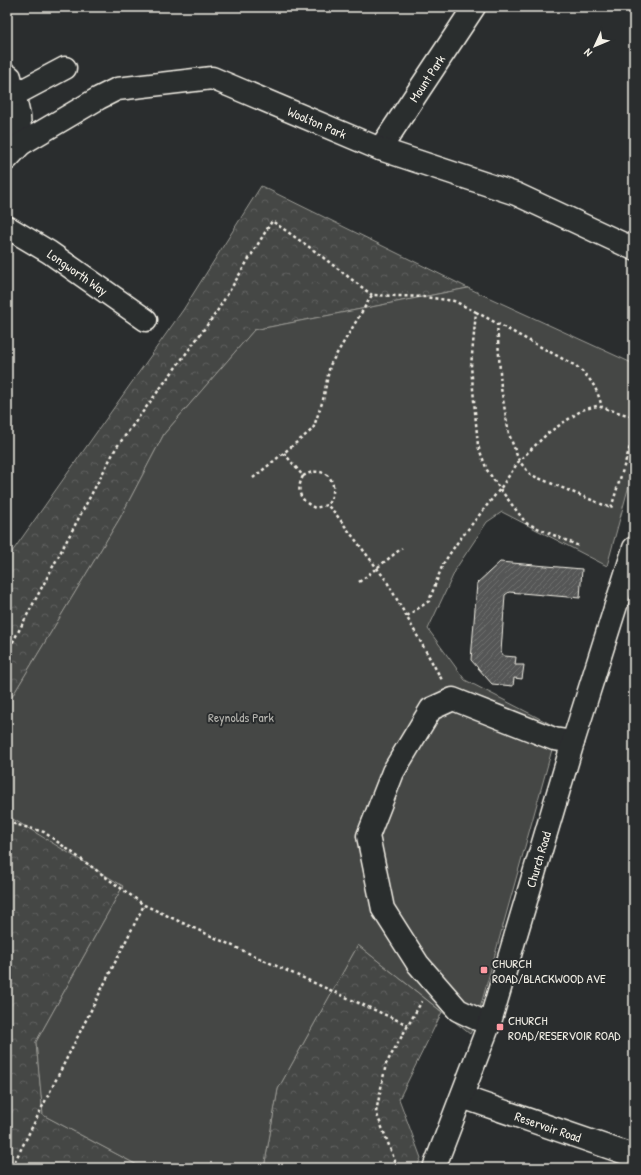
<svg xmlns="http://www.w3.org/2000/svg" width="641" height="1175" font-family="'Patrick Hand',sans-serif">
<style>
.forest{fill:url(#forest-crowns);stroke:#9c9c96}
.park{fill:#444645;stroke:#9c9c96}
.building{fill:url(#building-hatch);stroke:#f4f1e8}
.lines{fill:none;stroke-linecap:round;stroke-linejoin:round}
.minor-casing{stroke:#f4f1e8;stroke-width:25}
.path{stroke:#f4f1e8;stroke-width:2.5;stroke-dasharray:3 3;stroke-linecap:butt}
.minor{stroke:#2a2d2e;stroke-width:22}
.poi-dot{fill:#ff9aa2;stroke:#2a2d2e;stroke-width:1.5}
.labels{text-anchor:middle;stroke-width:4;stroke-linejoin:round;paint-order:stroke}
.street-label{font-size:13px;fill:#f4f1e8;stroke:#2a2d2e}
.park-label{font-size:13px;fill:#b6b5af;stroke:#2a2d2e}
.poi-label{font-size:13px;fill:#f4f1e8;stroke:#2a2d2e;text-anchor:start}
</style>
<defs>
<pattern id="forest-crowns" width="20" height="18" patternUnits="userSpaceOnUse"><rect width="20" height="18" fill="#444645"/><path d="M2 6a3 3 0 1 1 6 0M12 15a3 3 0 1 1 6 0" fill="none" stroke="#606160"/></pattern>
<pattern id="building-hatch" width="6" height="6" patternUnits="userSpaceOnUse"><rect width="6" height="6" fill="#555756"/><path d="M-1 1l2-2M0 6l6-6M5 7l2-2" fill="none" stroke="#6e706e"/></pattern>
</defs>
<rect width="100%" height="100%" fill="#2a2d2e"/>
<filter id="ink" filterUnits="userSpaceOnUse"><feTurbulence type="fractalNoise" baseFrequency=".025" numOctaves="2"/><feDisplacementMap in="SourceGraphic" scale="8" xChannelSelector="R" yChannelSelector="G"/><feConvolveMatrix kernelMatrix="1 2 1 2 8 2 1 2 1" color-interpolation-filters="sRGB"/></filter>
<g filter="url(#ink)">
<!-- forest -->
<path class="forest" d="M261,186L468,288L254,330L164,434L120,518L7,705V559L183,310Z
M7,807L123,886L36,1042L43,1115L143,1168H7Z
M358,945L442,1012L399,1099L421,1158L416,1168H264L278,1089Z"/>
<!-- park -->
<path class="park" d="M468,288L634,364V467L607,566L502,512L487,522L457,567L428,629L465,680L558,728L477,1019L470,1034L358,945L278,1089L264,1168H143L43,1115L36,1042L123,886L13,819L7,813V705L120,518L164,434L254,330Z"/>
<!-- building -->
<path class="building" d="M500,562L582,569L580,598L509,592L505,595L501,652L504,656L516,657L515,665H524L522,679L514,678L513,686L492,684L471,660L477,583Z"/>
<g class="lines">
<defs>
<g id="minor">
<path d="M7,75L10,77L19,116L21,144"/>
<path d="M14,95L65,68"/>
<path id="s1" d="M380,149L474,7"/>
<path id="s2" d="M7,159L21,144L99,98L117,89L212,78L380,149L516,194L634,249"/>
<path id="s3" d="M7,227L49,252L146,320"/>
<path d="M490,1022L477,1019L458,1010L418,964L383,909L368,836L393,772L431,709L453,699L554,739L573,742"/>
<path id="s4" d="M462,1097L634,1156"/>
<path id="s5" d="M434,1168L490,1022L573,742L634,548"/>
</g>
</defs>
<!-- minor casing -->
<use href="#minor" class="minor-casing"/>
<!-- path -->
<path class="path" d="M476,312L576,366C592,380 596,386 602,407
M497,323L501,388L509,434L519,461L531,475L611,508L634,434
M284,453L303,476C295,492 301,501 315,508L327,505L335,513L386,580L442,680
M303,476C326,462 343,485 327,505
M253,478L313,429L323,400L330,365L372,295L425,297L454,301L476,312L471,366L478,446L487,470L500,489L526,523L579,546
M359,582L402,548
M407,616L429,601L443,564L457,543L500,489L519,461L548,433L582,410L597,406L634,417
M7,653L116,448L216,313L272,221L312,249L372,295
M7,822L44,832L144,905L272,964L408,1025
M7,1153L12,1168
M12,1167L144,905
M392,1168L395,1161L376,1112L386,1064L422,1001"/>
<!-- minor -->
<use href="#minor" class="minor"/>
</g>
</g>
<!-- markers -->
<g class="poi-dot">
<rect x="480" y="966" width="8" height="8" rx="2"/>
<rect x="496" y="1023" width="8" height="8" rx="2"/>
</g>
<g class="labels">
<!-- street labels -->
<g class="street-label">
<text dy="5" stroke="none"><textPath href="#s1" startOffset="85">Mount Park</textPath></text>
<text dy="5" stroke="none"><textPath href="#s2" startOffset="341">Woolton Park</textPath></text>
<text dy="5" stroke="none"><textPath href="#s3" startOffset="84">Longworth Way</textPath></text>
<text dy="5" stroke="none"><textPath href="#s5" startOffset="326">Church Road</textPath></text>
<text dy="5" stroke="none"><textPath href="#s4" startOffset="91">Reservoir Road</textPath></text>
</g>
<!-- park labels -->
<g class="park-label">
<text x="241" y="722">Reynolds Park</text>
</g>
<!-- poi labels -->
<g class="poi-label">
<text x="492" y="968">CHURCH<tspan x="492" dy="15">ROAD/BLACKWOOD AVE</tspan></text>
<text x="508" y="1025">CHURCH<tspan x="508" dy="15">ROAD/RESERVOIR ROAD</tspan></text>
</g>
</g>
<!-- margin -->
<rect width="641" height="1175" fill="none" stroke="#2a2d2e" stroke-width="24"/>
<rect x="12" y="12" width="617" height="1151" fill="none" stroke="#f4f1e8" stroke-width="1.5" filter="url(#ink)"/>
<!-- north arrow -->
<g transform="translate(595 46) rotate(226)" stroke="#2a2d2e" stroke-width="3" paint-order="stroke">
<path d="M0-3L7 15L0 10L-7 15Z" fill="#f4f1e8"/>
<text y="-6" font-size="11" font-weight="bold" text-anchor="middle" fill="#f4f1e8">N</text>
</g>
</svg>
